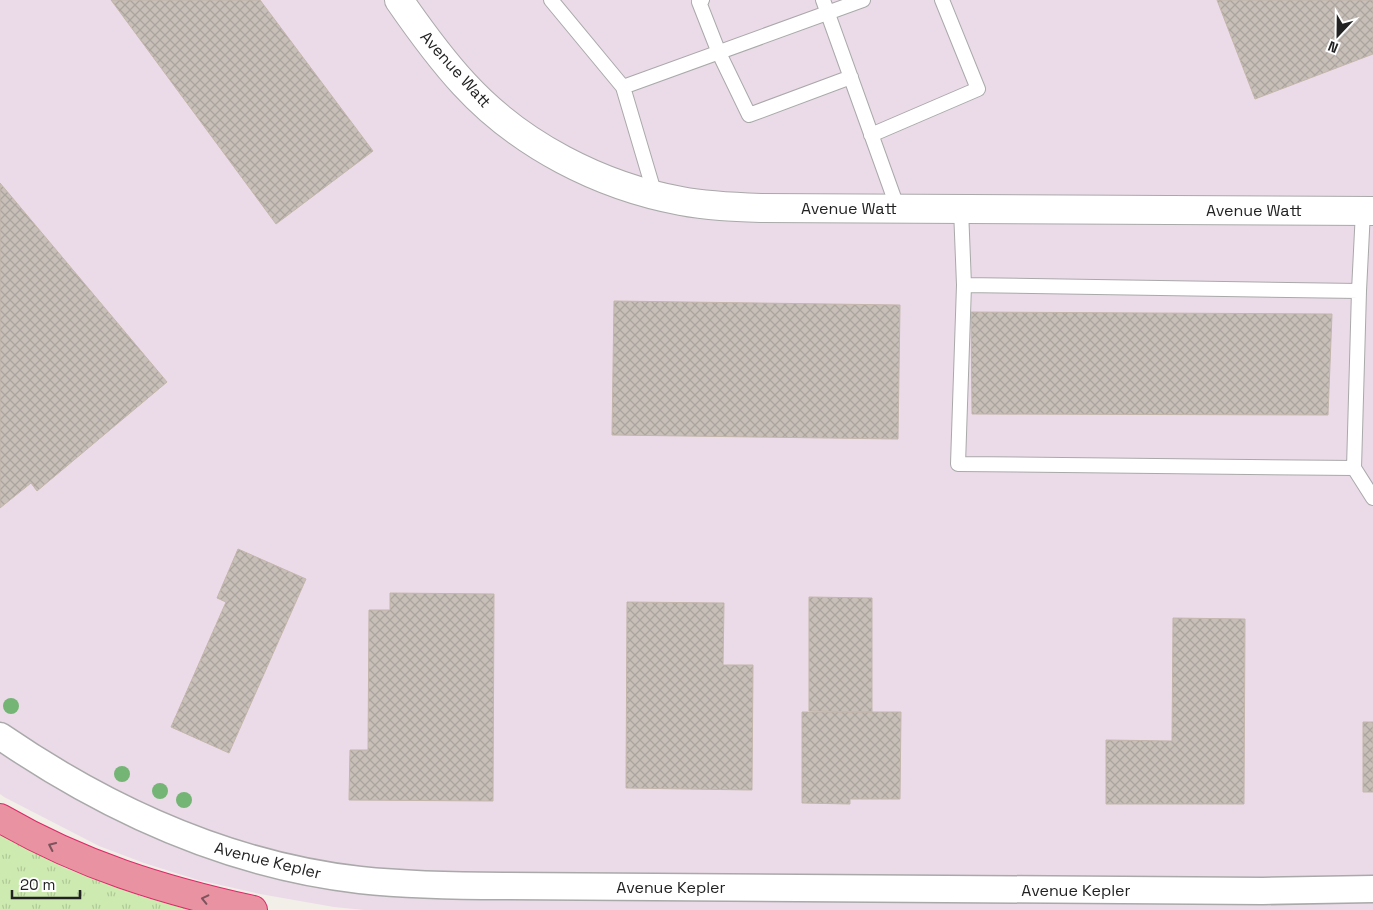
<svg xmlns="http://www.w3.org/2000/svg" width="1373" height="910" font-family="'Space Grotesk',sans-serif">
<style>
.industrial{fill:#ebdbe8}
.grass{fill:url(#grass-tufts)}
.building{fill:url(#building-cross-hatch);stroke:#c4b6ab}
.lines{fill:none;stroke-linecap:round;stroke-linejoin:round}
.service-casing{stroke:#a9a9a9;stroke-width:16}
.minor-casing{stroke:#a9a9a9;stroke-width:29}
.tertiary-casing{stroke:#a9a9a9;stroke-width:30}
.motorway-casing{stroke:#dc2a67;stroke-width:30}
.service{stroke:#fff;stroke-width:14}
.minor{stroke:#fff;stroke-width:26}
.tertiary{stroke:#fff;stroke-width:28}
.motorway{stroke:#e892a2;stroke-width:28}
.tree{fill:#74b475}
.oneway{stroke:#7b545c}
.labels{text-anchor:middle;stroke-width:5;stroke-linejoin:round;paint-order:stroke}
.street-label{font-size:16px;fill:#222;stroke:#fff}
</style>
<defs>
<pattern id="grass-tufts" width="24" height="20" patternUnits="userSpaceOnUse" patternTransform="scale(1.25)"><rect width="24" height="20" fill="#cdebb0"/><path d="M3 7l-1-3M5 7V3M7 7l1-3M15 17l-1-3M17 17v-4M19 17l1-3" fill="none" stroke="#b0c997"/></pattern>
<pattern id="building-cross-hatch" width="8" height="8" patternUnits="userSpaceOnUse" patternTransform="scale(1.25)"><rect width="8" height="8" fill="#c7bfb8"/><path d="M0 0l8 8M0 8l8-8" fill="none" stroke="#aba49e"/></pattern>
</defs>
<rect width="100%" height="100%" fill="#f2efe9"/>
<!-- industrial -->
<path class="industrial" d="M0,0H1373V910H364L334,907L260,894L198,880L144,863L99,846L4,797L0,794Z"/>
<!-- grass -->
<path class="grass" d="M0,834L65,868L143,897L196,910H0Z"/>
<!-- building -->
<path class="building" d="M111,0H260L373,151L276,224Z
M1217,0H1373V54L1255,99Z
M0,183L167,382L37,491L31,483L0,508Z
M614,301L900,305L898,439L612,435Z
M971,312L1332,314L1328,415L972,414Z
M238,549L306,579L229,753L171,727L226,602L217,598Z
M390,593L494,594L493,801L349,800L350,750H368L369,610H390Z
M809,597L872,598V712L809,711Z
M627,602L724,603L723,665H753L752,790L626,788Z
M1173,618L1245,619L1244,804H1106V740L1172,741Z
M802,712H901L900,799H850V804L802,803Z
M1363,722H1373V792H1363Z"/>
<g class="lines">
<defs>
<path id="service" d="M551,0L623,87
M702,0L699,2L719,53L749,115L851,77
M823,0L898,209
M871,135L978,89L942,0
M655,195L623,87L863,0
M961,209L964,285L1359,291L1363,211
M964,285L958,464L1354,468L1359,291
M1354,468L1373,498"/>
<path id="minor" d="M0,736C108,810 229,865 360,880C408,885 456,886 504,886L1263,891L1373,889"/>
<path id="tertiary" d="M399,0C419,29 440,58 464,84C520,145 600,186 681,201C707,206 734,207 761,208L1373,211"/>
<path id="motorway" d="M0,818C81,865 162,890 253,910"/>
</defs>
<!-- service casing -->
<use href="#service" class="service-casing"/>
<!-- minor casing -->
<use href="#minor" class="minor-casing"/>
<!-- tertiary casing -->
<use href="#tertiary" class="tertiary-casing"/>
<!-- motorway casing -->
<use href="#motorway" class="motorway-casing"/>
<!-- service -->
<use href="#service" class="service"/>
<!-- minor -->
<use href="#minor" class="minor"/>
<!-- tertiary -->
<use href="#tertiary" class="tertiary"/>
<!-- motorway -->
<use href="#motorway" class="motorway"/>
</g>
<!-- trees -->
<g class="tree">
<circle cx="11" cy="706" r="8"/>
<circle cx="122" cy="774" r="8"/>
<circle cx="160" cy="791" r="8"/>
<circle cx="184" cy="800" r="8"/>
</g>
<!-- one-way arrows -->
<defs><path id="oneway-chevron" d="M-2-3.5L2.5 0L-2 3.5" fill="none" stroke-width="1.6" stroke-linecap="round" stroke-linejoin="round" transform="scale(1.25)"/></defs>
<g class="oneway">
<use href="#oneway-chevron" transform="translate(52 846) rotate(-155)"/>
<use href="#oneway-chevron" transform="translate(205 899) rotate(-167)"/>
</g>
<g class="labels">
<!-- street labels -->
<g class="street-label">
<text transform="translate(456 69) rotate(48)" y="6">Avenue Watt</text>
<text x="849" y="214">Avenue Watt</text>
<text x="1254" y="216">Avenue Watt</text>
<text transform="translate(268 860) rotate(14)" y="6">Avenue Kepler</text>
<text x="671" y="893">Avenue Kepler</text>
<text x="1076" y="896">Avenue Kepler</text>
</g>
</g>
<!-- north arrow -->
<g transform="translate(1338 35) rotate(202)" stroke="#ffffff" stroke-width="4" paint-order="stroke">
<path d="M0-4L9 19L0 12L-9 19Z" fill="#222222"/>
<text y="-8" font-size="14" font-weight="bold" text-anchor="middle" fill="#222222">N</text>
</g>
<!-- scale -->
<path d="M12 890v8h68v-8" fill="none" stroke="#222222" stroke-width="2.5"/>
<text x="20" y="890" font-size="15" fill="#222222" stroke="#ffffff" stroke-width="4" paint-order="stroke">20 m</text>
</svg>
